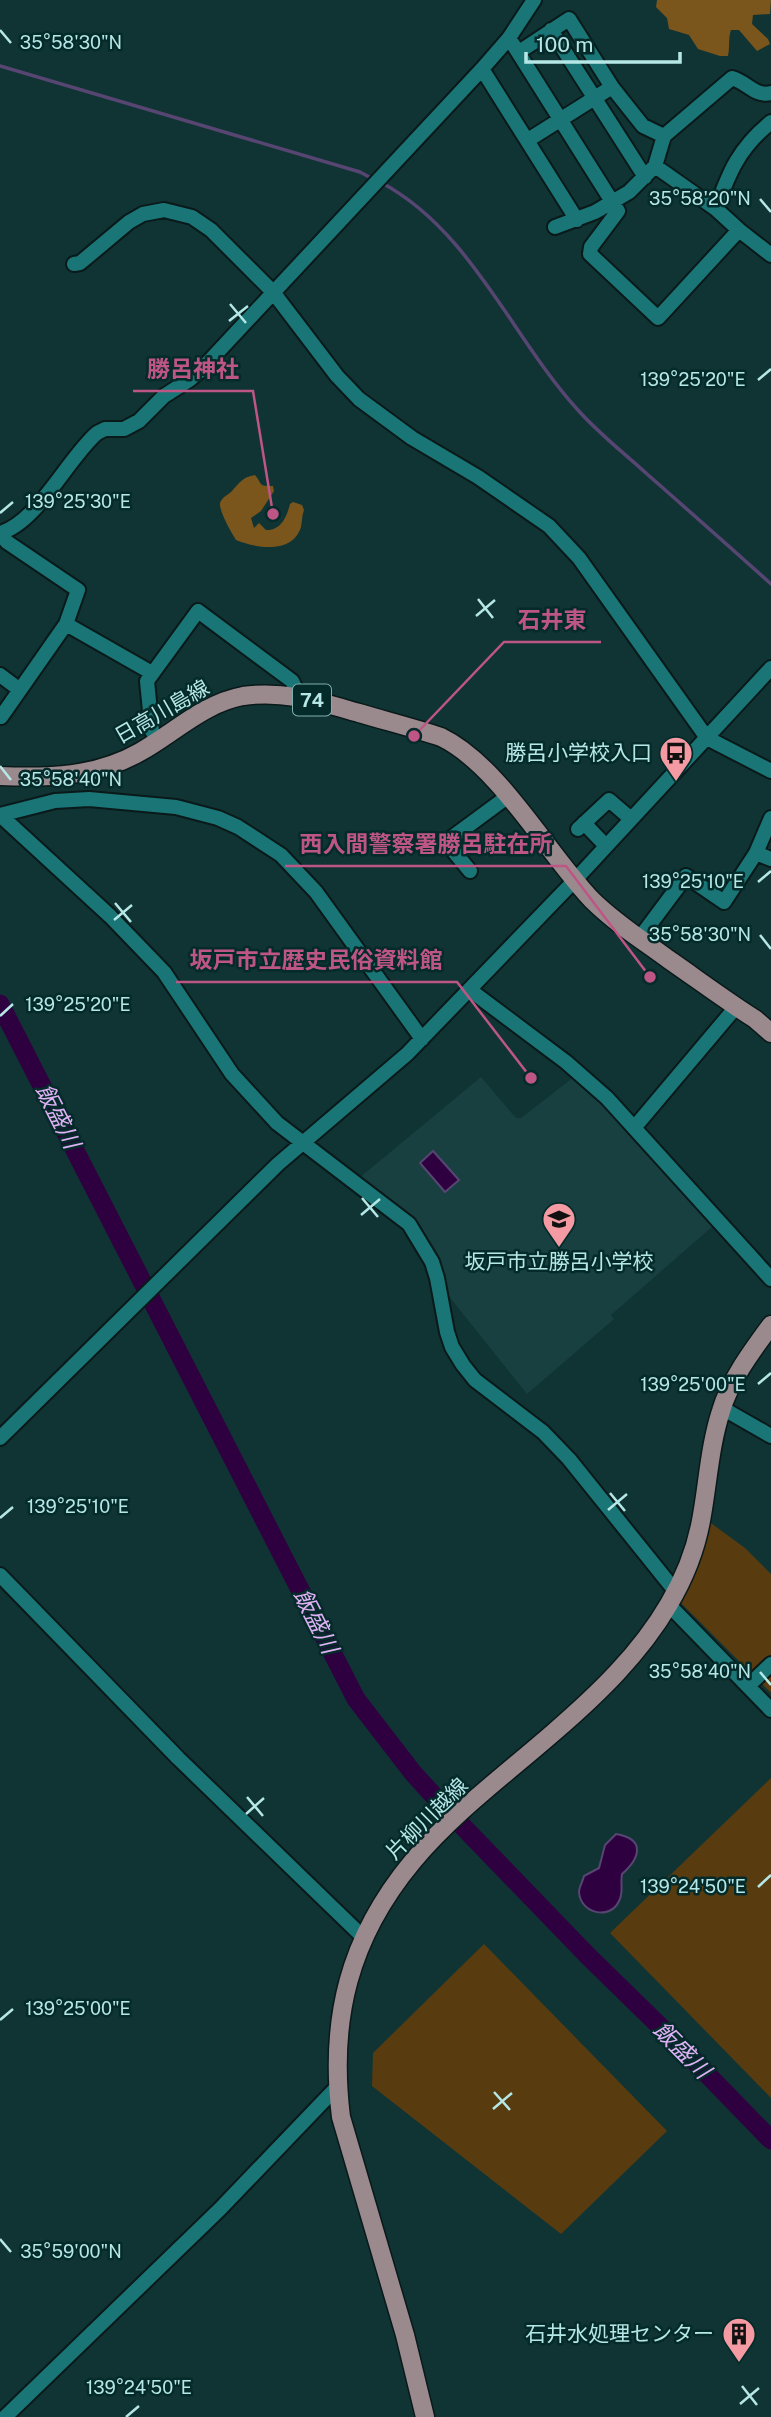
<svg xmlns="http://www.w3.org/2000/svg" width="771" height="2417" font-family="'Public Sans','Noto Sans JP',sans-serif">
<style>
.built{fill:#184040}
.green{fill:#583c10}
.forest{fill:#7a551c}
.water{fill:#2f0040;stroke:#574572;stroke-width:2}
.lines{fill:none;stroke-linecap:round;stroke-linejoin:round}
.stream{stroke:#574572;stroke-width:3.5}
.river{stroke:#2f0040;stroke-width:19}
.minor-casing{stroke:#0a1919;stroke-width:18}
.major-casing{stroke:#0a1919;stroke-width:21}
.minor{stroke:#1a7676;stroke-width:14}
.major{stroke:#9a8a8e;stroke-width:18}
.ticks{fill:none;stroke:#b5e7e6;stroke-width:2.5}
.labels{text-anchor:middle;stroke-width:5;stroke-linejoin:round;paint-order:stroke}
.shield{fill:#042a2a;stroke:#80aeae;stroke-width:2}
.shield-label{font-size:19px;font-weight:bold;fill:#b5e7e6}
.street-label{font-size:21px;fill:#b5e7e6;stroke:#042a2a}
.poi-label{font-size:21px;fill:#b5e7e6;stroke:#042a2a;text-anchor:end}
.water-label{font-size:23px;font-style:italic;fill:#deb0f4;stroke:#042a2a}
.ticks-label{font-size:18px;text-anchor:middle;fill:#b5e7e6;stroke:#042a2a;stroke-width:5;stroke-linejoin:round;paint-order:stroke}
.leader{fill:none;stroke:#be5685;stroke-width:2.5}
.callout-dot{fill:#be5685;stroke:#042a2a;stroke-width:2.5}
.callout-label{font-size:23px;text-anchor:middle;font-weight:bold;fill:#be5685;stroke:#042a2a;stroke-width:5;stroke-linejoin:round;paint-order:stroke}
</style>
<rect width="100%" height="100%" fill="#103434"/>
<!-- built -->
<path class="built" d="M481,1077L516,1118H521L574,1077L587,1088L714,1225L611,1315L614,1319L527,1394L444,1290L440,1264L358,1179Z"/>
<!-- green -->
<path class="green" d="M708,1521L745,1548L771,1574V1693L678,1600Z
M771,1778V2098L610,1933Z
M484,1944L667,2131L561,2234L372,2086L373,2053Z"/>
<!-- forest -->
<path class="forest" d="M657,0H771L770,14L753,15L752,24L768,39L770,44L757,51L739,30H731C728,39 730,47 728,56H720L698,49L689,35L669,29L667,18L656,7Z
M255,475C263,485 258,486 273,486L274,491L261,511L251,518L254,528L259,523L266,530C281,531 287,516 290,504L293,502L302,505L304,510C302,516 302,521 301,527C292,555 256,548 236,540C231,532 219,511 220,503C222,497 228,495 232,491C240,482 243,477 255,475Z"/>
<!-- water -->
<path class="water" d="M433,1151L459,1180L445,1192L420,1163Z
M616,1834C646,1839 640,1858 622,1874C620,1884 624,1892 619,1901C610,1921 580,1913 579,1892C579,1887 583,1881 584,1876L599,1868L605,1845Z"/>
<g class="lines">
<!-- stream -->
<path class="stream" d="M0,66L360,172L373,179
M380,182C470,229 511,336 577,409C598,433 624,453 647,474C689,511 730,547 771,584"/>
<!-- river -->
<path class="river" d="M0,1004L356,1699L413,1773L445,1808L588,1956L673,2039L771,2140"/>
<defs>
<path id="minor" d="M551,30L645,177
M509,38L618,211L591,247L590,254L658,318L739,230
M519,52L569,19L612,87L643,126L664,136
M482,69L577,220
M528,140L612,87
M655,166L716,209L739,230L771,255
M716,209C729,172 739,148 771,122
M555,227L595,212L629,192L655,166L664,136L732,78C747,82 755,97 771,93
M74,264L80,263L129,222L143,214L164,210L192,217L211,230L273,292L337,376L359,399L412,438L478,477L549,526L579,558L707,738L771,771
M66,624L152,673
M0,675L20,690
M1,717L66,624L78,590L7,542L0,533C37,523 68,458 97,433L105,429H124L139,421L164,396L189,380L201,370L482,69L509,38L534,0
M158,741L152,731L147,681L198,611L292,681L299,696
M0,815L110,916L164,972L232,1074L277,1123L409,1224L432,1262L437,1278L447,1332L452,1347L463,1365L475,1380L543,1432L569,1459L676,1592
M0,815L55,801L89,799L176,807L218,818L238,827L281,855L316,892L422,1039
M771,818L756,853L771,859
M584,823L606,846
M578,829L609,800L631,819
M470,871L446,842L507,797
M639,939L686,876L724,902L756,853
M470,990L566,1062L607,1098L771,1279
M634,1128L736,1007
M722,1408L771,1436
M0,1438L278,1164L407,1054L575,880L771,668
M0,1575L178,1758L363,1937
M669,1605L771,1710
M748,1686L771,1664
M5,2417L220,2209L337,2087"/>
<path id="major" d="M0,776C49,778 96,777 140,752C174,733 204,703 243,696C284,690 320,702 359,713C386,721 414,728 441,737C499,765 547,853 592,900C614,922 642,940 668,959C697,979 725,1000 755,1019L771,1033
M425,2417L405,2335L341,2117C329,2019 349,1938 413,1861C453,1813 506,1774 553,1733C597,1695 640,1654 669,1604C685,1577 697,1546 702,1515C708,1481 710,1445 721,1411C730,1380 752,1351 771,1325"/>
</defs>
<!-- minor casing -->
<use href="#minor" class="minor-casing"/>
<!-- major casing -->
<use href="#major" class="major-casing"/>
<!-- minor -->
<use href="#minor" class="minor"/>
<!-- major -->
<use href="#major" class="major"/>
</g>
<!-- ticks -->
<path class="ticks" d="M0,30L11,43M760,199L771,212M230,304L246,323M229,321L248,306M758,380L771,369M0,513L13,502M478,599L493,618M476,616L495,600M0,766L11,780M758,882L771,871M115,903L131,922M114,920L132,905M760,935L771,949M0,1016L13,1004M362,1198L378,1217M361,1215L380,1199M758,1384L771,1373M610,1493L625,1511M608,1510L627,1494M0,1518L13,1507M760,1672L771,1685M247,1797L263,1816M246,1814L264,1798M758,1887L771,1875M0,2020L13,2009M494,2092L510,2110M493,2109L512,2093M0,2239L11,2252M742,2386L757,2405M740,2404L759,2388M126,2417L139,2406"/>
<!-- icons -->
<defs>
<symbol id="bus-pin" viewBox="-11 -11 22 30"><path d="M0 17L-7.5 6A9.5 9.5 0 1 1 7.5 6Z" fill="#f49aa2" stroke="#042a2a"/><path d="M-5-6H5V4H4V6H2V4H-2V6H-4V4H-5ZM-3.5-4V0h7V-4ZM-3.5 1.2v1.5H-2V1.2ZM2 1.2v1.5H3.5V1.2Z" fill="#111"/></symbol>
<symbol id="school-pin" viewBox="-11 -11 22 30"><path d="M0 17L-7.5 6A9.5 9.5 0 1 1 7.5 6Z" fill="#f49aa2" stroke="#042a2a"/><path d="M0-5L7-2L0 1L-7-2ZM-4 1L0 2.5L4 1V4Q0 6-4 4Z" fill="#111"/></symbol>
<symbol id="building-pin" viewBox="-11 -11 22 30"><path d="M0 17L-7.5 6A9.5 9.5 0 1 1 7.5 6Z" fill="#f49aa2" stroke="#042a2a"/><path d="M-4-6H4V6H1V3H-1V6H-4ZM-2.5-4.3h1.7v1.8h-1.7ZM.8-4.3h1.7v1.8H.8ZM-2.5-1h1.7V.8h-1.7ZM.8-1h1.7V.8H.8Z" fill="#111"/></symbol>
</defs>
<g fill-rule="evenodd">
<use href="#bus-pin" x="657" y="734" width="38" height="52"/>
<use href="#school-pin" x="540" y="1200" width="38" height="52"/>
<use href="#building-pin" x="720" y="2315" width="38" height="52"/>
</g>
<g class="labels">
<!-- shield labels -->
<rect class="shield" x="293" y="684.5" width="38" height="31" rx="5"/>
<g class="shield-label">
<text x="312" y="707">74</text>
</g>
<!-- street labels -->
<g class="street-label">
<text transform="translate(162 712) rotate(-30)" y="7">日高川島線</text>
<text transform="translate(427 1819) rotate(-45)" y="7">片柳川越線</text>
</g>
<!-- poi labels -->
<g class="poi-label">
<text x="652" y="760">勝呂小学校入口</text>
<text x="559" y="1269" text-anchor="middle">坂戸市立勝呂小学校</text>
<text x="714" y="2341">石井水処理センター</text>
</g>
<!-- water labels -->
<g class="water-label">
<text transform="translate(58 1116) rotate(63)" y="8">飯盛川</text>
<text transform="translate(316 1621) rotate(63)" y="8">飯盛川</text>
<text transform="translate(682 2050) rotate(45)" y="8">飯盛川</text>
</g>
</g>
<g class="ticks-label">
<text x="71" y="49">35°58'30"N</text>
<text x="700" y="205">35°58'20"N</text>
<text x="693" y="386">139°25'20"E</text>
<text x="78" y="508">139°25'30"E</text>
<text x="71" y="786">35°58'40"N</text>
<text x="693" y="888">139°25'10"E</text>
<text x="700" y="941">35°58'30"N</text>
<text x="78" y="1011">139°25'20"E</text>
<text x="693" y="1391">139°25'00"E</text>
<text x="78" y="1513">139°25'10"E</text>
<text x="700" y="1678">35°58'40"N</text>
<text x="693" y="1893">139°24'50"E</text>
<text x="78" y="2015">139°25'00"E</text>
<text x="71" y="2258">35°59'00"N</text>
<text x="139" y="2394">139°24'50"E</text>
</g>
<!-- callouts -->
<path class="leader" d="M273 514L253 391H133M414 736L504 642H601M650 977L566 866H285M531 1078L457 982H176"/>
<g class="callout-dot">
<circle cx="273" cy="514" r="7"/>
<circle cx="414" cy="736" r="7"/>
<circle cx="650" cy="977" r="7"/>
<circle cx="531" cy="1078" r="7"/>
</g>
<g class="callout-label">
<text x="193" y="377">勝呂神社</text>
<text x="552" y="628">石井東</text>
<text x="426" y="852">西入間警察署勝呂駐在所</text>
<text x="316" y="968">坂戸市立歴史民俗資料館</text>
</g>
<!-- scale -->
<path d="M526 52v10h154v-10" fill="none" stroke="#b5e7e6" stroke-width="3.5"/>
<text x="536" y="52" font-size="21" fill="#b5e7e6" stroke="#042a2a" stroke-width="5" paint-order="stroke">100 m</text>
</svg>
